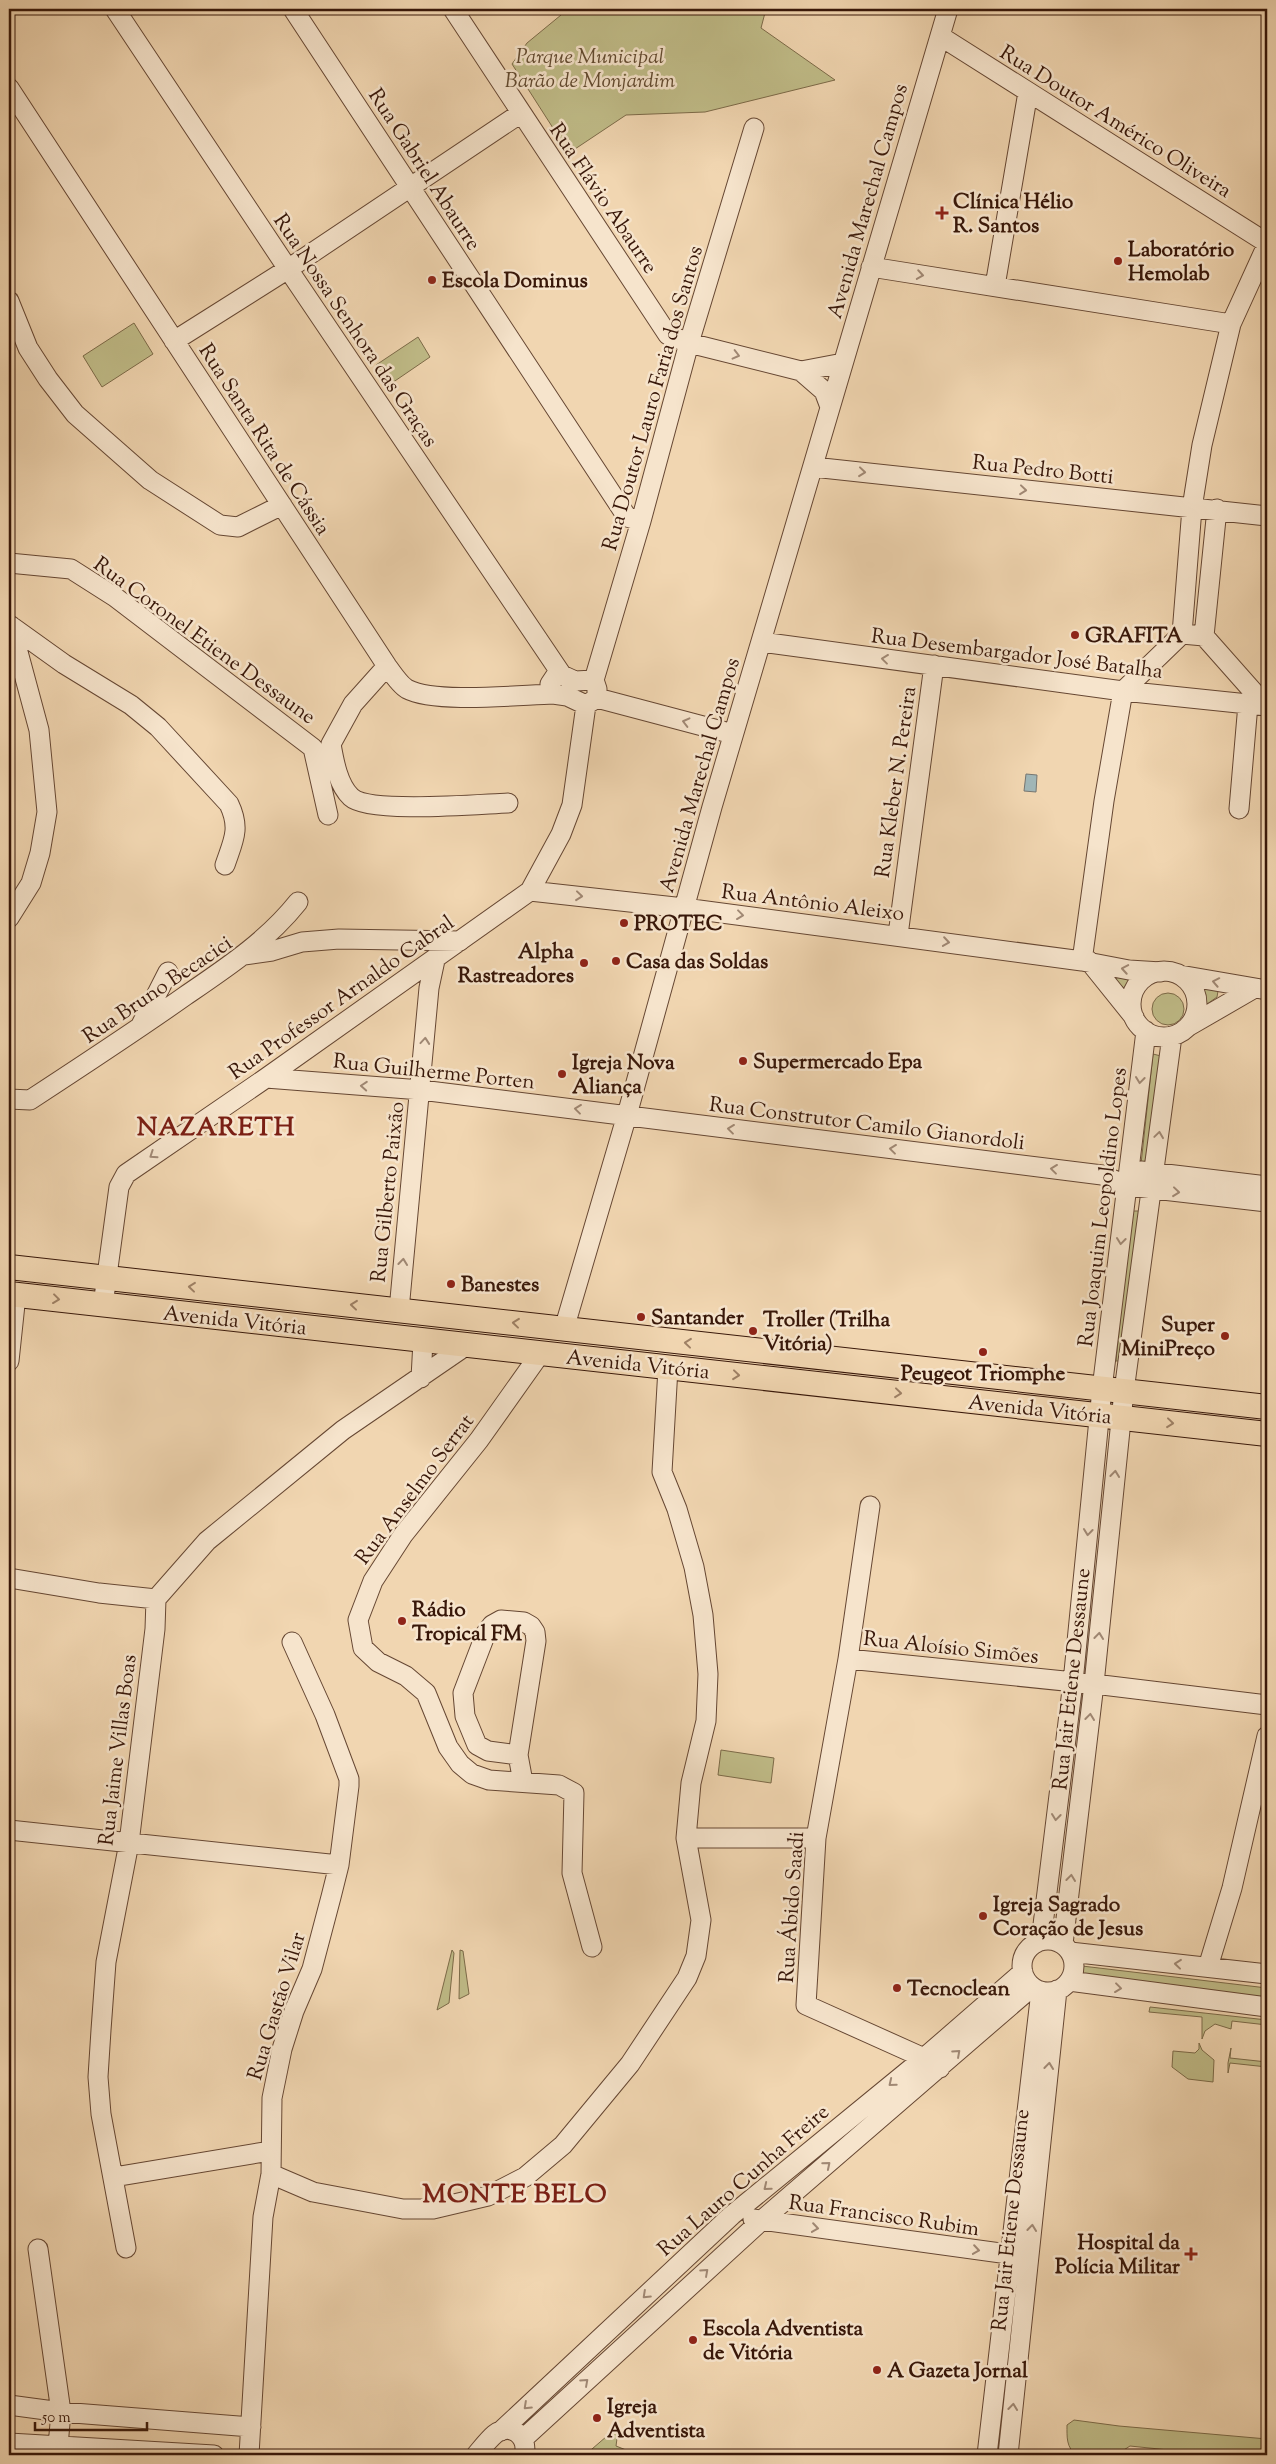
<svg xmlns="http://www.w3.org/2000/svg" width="1276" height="2464" font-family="'Sorts Mill Goudy',serif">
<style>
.green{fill:#c0bc88;stroke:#7c6a48}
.water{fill:#a0b6b7;stroke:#767671}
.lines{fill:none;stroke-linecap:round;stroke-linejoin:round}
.minor-casing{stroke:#664733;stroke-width:21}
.major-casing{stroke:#381709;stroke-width:26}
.minor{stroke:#f6e4cc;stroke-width:19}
.major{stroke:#f1d6b1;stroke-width:24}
.oneway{stroke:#a08874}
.oneway2{stroke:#9e8065}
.poi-dot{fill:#8f2418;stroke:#f6e4cc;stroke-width:2}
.labels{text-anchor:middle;stroke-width:5;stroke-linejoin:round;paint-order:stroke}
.park-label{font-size:21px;font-style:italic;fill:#61492f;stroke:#f6e4cc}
.street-label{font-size:21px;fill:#381709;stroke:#f6e4cc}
.poi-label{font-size:21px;font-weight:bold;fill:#381709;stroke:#f6e4cc;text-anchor:start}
.district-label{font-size:26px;font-weight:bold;letter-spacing:1px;fill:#7a1f14;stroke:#f6e4cc}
</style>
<rect width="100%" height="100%" fill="#f1d6b1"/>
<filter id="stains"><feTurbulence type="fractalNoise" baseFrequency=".004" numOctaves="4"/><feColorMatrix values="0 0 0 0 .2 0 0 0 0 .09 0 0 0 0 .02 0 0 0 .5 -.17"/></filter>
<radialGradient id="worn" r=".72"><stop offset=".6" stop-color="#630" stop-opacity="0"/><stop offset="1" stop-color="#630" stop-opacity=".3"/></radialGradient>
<!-- green -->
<path class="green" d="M558,9H766L761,28L835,80L705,112L626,115L569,153L512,64L527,43L561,15Z
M134,323L153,354L102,387L83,356Z
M418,337L430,357L389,385L376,365Z
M1116,976L1137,983L1132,996L1114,978Z
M1213,988L1218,991L1217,997L1200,1009L1197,991Z
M1152 1009a16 16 0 1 1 32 0a16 16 0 1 1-32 0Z
M1153,1054L1161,1056L1149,1165L1141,1164Z
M1131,1211H1139L1124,1361H1116Z
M721,1750L774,1758L771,1783L718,1775Z
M452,1950L454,1953L449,2003L437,2010Z
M460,1950L463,1951L469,1994L459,1999Z
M1082,1966L1267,1988V2001L1081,1978Z
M1150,2007L1267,2020V2025L1232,2021L1231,2029L1215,2024L1205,2031L1202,2039V2017L1149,2012Z
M1199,2043L1202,2050L1214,2060L1213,2082L1188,2079L1172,2067L1173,2051L1195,2053L1199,2049Z
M1231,2048L1230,2058L1267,2062V2067L1230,2063L1228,2073V2063Z
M1074,2420L1119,2426L1267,2439V2455H1217L1130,2446L1116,2455H1077C1066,2448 1067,2437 1067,2425Z
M614,2430L618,2431L616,2446L626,2450V2455H585Z"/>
<!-- water -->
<path class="water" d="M1026,774L1037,775L1036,792L1024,791Z"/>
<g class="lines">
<defs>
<path id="minor" d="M115,9L288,269L562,675
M293,9L627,517L641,521
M453,9L668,335L689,343L801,371L843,363
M940,36L1267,243
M9,88L387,666C392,673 400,685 407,689C435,704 519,695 553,694
M871,267L1231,324
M995,286L1028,92
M9,301L28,348L48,379L75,414L150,480L220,525L238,527L282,505
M174,341L288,269L521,113
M801,371L824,391L830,407
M813,467L1267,516
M9,563L71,569L115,597L313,748L328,815
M9,625L11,626L39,730L47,812L40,853L31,883L9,918
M11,626L64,664L131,705L158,727L229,804C241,829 233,841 225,865
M1182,634L1192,508L1202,445L1231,324L1267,245
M1204,636L1217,509
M761,642L1123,691L1267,706
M556,675H562L575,681L594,680L597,689V698L586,705L567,696L553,694L550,684Z
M594,680L641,521L689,343L754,128
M597,698L733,734
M331,744C334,761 338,785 351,797C369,814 480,804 508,803
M331,744L353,704L387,666
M1239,809L1248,704
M530,891L684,908L1082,961L1129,970L1161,972
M898,935L934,665
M244,955L272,951L302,942L339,939L460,941
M1082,961L1104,801L1123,691L1182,634L1204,636L1266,706
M1089,961L1134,1017
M1131 1004a33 33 0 1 1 66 0a33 33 0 1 1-66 0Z
M1180,975L1267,990
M141,1025L168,972
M1189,1026L1253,989
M266,1078L421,1090L1102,1175L1128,1186L1267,1202
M9,1099L30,1100C82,1066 134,1032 185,996C226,968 267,941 298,902
M1141,1171L1267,1186
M103,1305L119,1187L126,1174L266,1078L530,891L561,834L572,805L586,705
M399,1310L429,988L435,960
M564,1329L627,1115L712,807L948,9
M540,1354L479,1440L403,1535L373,1581L358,1620L363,1648L378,1662L406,1676L426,1693L448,1747L460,1764L472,1774L489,1780L559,1785L574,1793L572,1873L592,1947
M9,1361L16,1295
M421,1378L423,1341
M9,1578L99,1593L156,1599
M848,1659L870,1506
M518,1755L488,1751L477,1745L465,1716L463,1693L486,1633L492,1625L501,1620L524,1622L531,1626L535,1632L536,1641L518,1755L523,1782
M9,1830L339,1865
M686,1838H816
M1022 1966a26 26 0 1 1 52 0a26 26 0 1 1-52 0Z
M1041,1941L1073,1682L1102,1389L1146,1031
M1063,1944L1094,1684L1124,1391L1172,1036
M1070,1952L1267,1974
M1208,1967L1232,1888L1267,1736
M1069,1981L1267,2007
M940,2068L924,2058L806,2005L816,1838L848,1659L1094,1684L1267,1705
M271,2174L313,2192L403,2209H433L488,2196L525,2177L563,2145L630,2064L687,1978L696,1956L701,1920L686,1838L691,1783L706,1721L708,1674L703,1615L694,1567L677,1509L662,1472L668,1368
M114,2177L270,2151
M753,2219L1023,2256
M126,2248L101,2114L98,2077L101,2030L106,1962L129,1843L155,1629L156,1599L207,1541L343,1430L467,1345
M38,2249L61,2412L58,2446
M9,2405L61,2412L251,2427
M501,2431L732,2215L924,2058L1023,1972
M523,2439L761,2221L1032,1987
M9,2443L214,2455
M249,2455L263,2217L271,2174L272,2098L282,2049L294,2011L312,1969L331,1897L339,1865L349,1786V1779L325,1715L292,1642
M476,2455C482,2448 488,2440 495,2434C512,2421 529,2438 524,2455
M987,2455L1041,1991
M1008,2455L1057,1990"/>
<path id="major" d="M9,1267L1267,1407
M9,1294L1267,1434"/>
</defs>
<!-- minor casing -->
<use href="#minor" class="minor-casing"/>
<!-- major casing -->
<use href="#major" class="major-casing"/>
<!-- minor -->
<use href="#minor" class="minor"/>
<!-- major -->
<use href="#major" class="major"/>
</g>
<!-- one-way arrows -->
<defs><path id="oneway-chevron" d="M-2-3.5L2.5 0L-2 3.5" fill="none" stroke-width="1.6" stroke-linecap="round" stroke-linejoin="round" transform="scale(1.25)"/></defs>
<g class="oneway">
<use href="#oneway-chevron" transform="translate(920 275) rotate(9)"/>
<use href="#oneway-chevron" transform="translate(736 355) rotate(14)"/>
<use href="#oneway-chevron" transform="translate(862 472) rotate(6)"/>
<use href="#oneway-chevron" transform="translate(1023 490) rotate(6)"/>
<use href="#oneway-chevron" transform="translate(885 659) rotate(-173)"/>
<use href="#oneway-chevron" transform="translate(686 722) rotate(-166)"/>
<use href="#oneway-chevron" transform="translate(579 896) rotate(6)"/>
<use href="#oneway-chevron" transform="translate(740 915) rotate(7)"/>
<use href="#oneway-chevron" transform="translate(946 942) rotate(8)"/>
<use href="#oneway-chevron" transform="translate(1125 969) rotate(-170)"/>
<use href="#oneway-chevron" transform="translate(1216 982) rotate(-169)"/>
<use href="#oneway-chevron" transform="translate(425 1041) rotate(-85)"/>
<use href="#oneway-chevron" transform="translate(1140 1080) rotate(97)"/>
<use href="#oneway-chevron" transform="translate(364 1086) rotate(-176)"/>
<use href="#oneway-chevron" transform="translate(578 1109) rotate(-173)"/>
<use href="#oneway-chevron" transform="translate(731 1129) rotate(-173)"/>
<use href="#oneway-chevron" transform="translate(1159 1135) rotate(-82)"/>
<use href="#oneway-chevron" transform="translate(893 1149) rotate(-173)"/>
<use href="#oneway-chevron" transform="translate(153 1155) rotate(146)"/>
<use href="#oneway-chevron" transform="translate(1054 1169) rotate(-173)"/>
<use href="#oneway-chevron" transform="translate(1176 1192) rotate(6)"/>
<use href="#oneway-chevron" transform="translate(1121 1241) rotate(97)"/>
<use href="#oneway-chevron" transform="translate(403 1262) rotate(-84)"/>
<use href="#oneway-chevron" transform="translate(1115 1474) rotate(-84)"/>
<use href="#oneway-chevron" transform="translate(1088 1532) rotate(96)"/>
<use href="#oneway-chevron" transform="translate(1099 1636) rotate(-84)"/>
<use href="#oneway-chevron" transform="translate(1090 1717) rotate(-83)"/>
<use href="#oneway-chevron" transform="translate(1056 1817) rotate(97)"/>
<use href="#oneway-chevron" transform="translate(1071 1878) rotate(-83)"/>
<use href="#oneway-chevron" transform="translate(1178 1964) rotate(-174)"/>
<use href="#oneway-chevron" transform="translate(1118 1988) rotate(7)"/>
<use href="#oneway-chevron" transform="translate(957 2053) rotate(-42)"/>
<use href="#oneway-chevron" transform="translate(1049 2066) rotate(-84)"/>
<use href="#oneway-chevron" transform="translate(892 2083) rotate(141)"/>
<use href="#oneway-chevron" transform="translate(827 2165) rotate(-40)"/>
<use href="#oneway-chevron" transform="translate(767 2187) rotate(141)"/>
<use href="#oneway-chevron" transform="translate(815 2228) rotate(8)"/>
<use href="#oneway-chevron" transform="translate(1032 2228) rotate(-84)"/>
<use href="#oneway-chevron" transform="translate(976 2250) rotate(8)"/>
<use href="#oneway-chevron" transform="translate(705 2272) rotate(-42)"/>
<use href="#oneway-chevron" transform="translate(646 2295) rotate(137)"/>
<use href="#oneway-chevron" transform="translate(585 2382) rotate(-42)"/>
<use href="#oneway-chevron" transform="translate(527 2406) rotate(137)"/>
<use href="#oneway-chevron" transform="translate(1013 2407) rotate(-84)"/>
</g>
<g class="oneway2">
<use href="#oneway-chevron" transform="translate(192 1287) rotate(-174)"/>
<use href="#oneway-chevron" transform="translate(56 1299) rotate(7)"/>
<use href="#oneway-chevron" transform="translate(354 1305) rotate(-174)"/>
<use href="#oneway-chevron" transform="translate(516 1323) rotate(-174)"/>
<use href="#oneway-chevron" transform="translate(688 1343) rotate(-174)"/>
<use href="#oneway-chevron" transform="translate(736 1375) rotate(6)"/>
<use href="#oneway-chevron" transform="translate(898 1393) rotate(6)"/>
<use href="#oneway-chevron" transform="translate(1170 1423) rotate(6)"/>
</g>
<!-- markers -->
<g class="poi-dot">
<path d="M939.5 205.5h5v5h5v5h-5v5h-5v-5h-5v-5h5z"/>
<circle cx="1118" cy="261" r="5"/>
<circle cx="432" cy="280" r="5"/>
<circle cx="1075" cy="635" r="5"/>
<circle cx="624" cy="923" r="5"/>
<circle cx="616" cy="961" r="5"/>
<circle cx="584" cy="963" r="5"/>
<circle cx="743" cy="1061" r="5"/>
<circle cx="562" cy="1074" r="5"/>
<circle cx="451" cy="1284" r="5"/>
<circle cx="641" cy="1317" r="5"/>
<circle cx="753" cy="1331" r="5"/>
<circle cx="1225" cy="1336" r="5"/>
<circle cx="983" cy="1352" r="5"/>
<circle cx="402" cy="1621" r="5"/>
<circle cx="983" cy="1916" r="5"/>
<circle cx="897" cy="1988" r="5"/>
<path d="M1188.5 2246.5h5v5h5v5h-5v5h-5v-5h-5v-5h5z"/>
<circle cx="693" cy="2340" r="5"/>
<circle cx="877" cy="2370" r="5"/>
<circle cx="597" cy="2418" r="5"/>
</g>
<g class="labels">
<!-- park labels -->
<g class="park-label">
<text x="590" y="63">Parque Municipal<tspan x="590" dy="24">Barão de Monjardim</tspan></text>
</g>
<!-- street labels -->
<g class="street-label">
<text transform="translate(1116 121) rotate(32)" y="7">Rua Doutor Américo Oliveira</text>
<text transform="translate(425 169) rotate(57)" y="7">Rua Gabriel Abaurre</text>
<text transform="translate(604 198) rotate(56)" y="7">Rua Flávio Abaurre</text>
<text transform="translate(867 201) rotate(-74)" y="7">Avenida Marechal Campos</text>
<text transform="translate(356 330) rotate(56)" y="7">Rua Nossa Senhora das Graças</text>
<text transform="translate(652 398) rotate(-74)" y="7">Rua Doutor Lauro Faria dos Santos</text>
<text transform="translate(265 439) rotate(57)" y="7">Rua Santa Rita de Cássia</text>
<text transform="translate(1043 469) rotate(6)" y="7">Rua Pedro Botti</text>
<text transform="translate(205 640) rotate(36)" y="7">Rua Coronel Etiene Dessaune</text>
<text transform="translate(1017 653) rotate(7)" y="7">Rua Desembargador José Batalha</text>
<text transform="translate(699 775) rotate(-74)" y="7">Avenida Marechal Campos</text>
<text transform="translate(895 782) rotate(-82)" y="7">Rua Kleber N. Pereira</text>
<text transform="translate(813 902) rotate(7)" y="7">Rua Antônio Aleixo</text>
<text transform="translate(157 989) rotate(-34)" y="7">Rua Bruno Becacici</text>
<text transform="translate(341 997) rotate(-35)" y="7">Rua Professor Arnaldo Cabral</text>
<text transform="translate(434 1071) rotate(6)" y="7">Rua Guilherme Porten</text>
<text transform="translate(867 1123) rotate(7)" y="7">Rua Construtor Camilo Gianordoli</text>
<text transform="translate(387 1192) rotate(-84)" y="7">Rua Gilberto Paixão</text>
<text transform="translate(1102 1207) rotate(-83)" y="7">Rua Joaquim Leopoldino Lopes</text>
<text transform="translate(235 1320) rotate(6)" y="7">Avenida Vitória</text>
<text transform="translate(638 1364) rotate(6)" y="7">Avenida Vitória</text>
<text transform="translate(1040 1409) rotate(6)" y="7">Avenida Vitória</text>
<text transform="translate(414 1489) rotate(-53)" y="7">Rua Anselmo Serrat</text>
<text transform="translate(951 1647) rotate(6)" y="7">Rua Aloísio Simões</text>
<text transform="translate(1071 1679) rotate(-84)" y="7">Rua Jair Etiene Dessaune</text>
<text transform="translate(117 1750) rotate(-83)" y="7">Rua Jaime Villas Boas</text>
<text transform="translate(791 1907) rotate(-86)" y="7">Rua Ábido Saadi</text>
<text transform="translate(276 2006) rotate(-73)" y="7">Rua Gastão Vilar</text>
<text transform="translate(743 2180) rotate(-41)" y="7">Rua Lauro Cunha Freire</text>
<text transform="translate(884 2215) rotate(8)" y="7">Rua Francisco Rubim</text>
<text transform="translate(1010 2220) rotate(-84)" y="7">Rua Jair Etiene Dessaune</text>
</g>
<!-- poi labels -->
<g class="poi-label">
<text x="953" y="208">Clínica Hélio<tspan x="953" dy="24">R. Santos</tspan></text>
<text x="1128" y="256">Laboratório<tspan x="1128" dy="24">Hemolab</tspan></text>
<text x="442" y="287">Escola Dominus</text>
<text x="1085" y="642">GRAFITA</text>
<text x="634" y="930">PROTEC</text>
<text x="574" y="958" text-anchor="end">Alpha<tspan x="574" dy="24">Rastreadores</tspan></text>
<text x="626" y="968">Casa das Soldas</text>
<text x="753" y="1068">Supermercado Epa</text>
<text x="572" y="1069">Igreja Nova<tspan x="572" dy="24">Aliança</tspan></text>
<text x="461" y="1291">Banestes</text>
<text x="651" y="1324">Santander</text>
<text x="763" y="1326">Troller (Trilha<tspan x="763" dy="24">Vitória)</tspan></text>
<text x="1215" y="1331" text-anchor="end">Super<tspan x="1215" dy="24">MiniPreço</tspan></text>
<text x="983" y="1380" text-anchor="middle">Peugeot Triomphe</text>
<text x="412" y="1616">Rádio<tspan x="412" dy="24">Tropical FM</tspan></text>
<text x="993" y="1911">Igreja Sagrado<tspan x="993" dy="24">Coração de Jesus</tspan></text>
<text x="907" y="1995">Tecnoclean</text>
<text x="1180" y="2249" text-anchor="end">Hospital da<tspan x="1180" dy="24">Polícia Militar</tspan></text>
<text x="703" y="2335">Escola Adventista<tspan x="703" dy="24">de Vitória</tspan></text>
<text x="887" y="2377">A Gazeta Jornal</text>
<text x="607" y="2413">Igreja<tspan x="607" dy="24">Adventista</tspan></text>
</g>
<!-- district labels -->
<g class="district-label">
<text x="216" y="1135">NAZARETH</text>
<text x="515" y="2202">MONTE BELO</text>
</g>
</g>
<!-- margin -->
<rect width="1276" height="2464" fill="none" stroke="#f1d6b1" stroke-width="30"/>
<rect x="10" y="10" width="1256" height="2444" fill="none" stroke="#381709" stroke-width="2.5"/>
<rect x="15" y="15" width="1246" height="2434" fill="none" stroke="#381709"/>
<!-- scale -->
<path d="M35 2422v8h112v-8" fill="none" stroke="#381709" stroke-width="2.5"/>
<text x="42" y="2422" font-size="15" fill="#381709" stroke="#f6e4cc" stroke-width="4" paint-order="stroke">50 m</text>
<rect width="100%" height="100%" filter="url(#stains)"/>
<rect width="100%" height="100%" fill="url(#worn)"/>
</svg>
